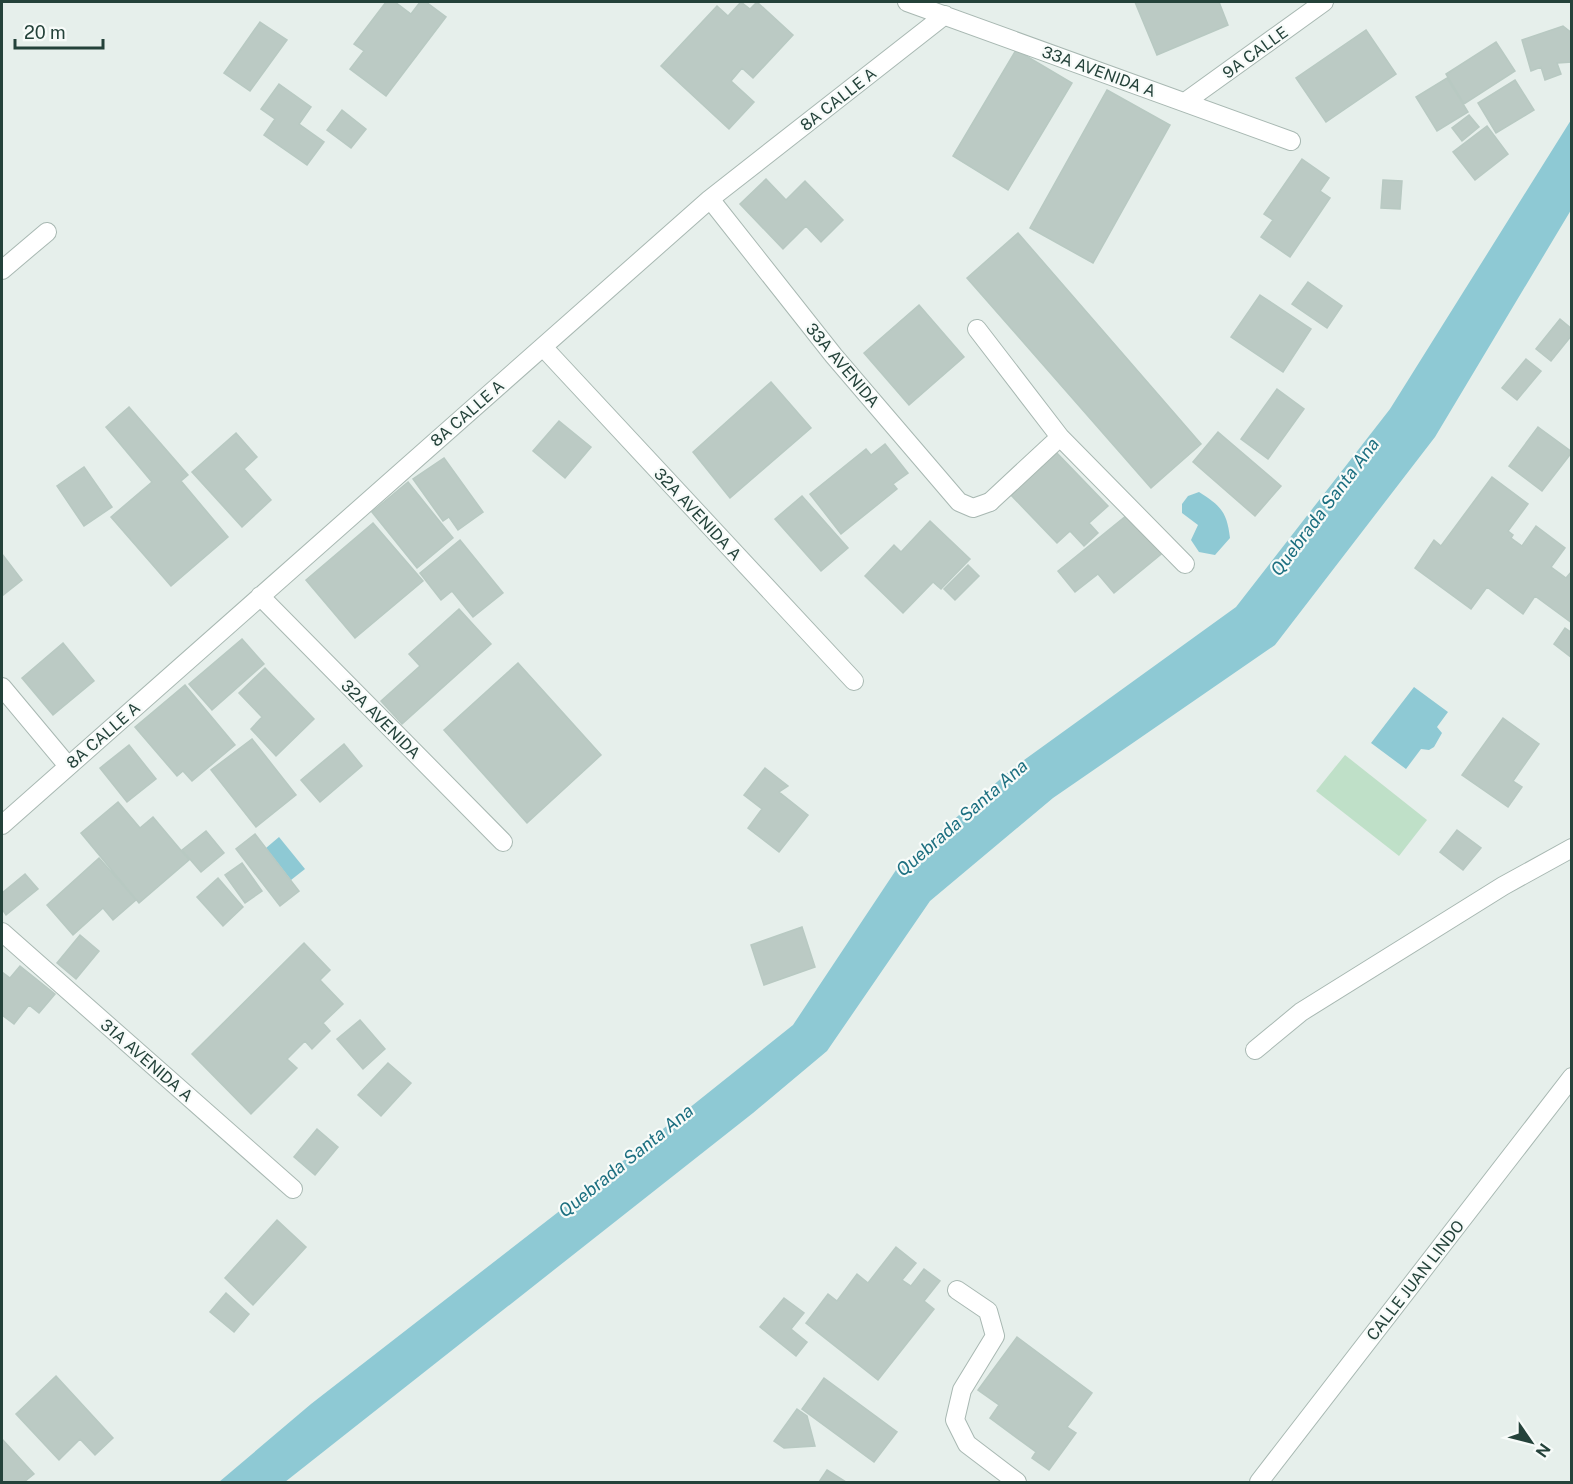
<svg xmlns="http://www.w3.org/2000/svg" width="1573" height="1484" font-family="'Public Sans',sans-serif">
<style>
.green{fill:#bfe0c8}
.water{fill:#8ec9d4}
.building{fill:#bbcac4;stroke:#b8c9c2;stroke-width:1.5}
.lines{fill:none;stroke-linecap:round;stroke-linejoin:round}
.service-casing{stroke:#a8b8b2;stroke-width:20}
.minor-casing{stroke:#a8b8b2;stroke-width:20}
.service{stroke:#fff;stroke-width:18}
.minor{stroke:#fff;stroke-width:18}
.labels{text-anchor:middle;stroke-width:4.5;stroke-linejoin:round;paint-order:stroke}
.street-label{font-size:16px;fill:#24423a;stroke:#f7fbf9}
.water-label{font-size:18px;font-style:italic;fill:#1c6f80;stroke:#f7fbf9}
</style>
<rect width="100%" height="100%" fill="#e6efeb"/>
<!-- green -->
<path class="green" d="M1345,755L1427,820L1399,856L1316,791Z"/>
<!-- water -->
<path class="water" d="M1571,120V210L1435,437L1275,645L1053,798L930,901L827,1051L753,1113L285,1482H219L311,1404L584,1192L793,1025L896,870L1013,768L1236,607L1390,409Z
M1199,492C1221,506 1227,512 1230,538L1215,555L1199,552L1191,540L1198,525L1182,513V504L1188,496Z
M1414,687L1448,712L1437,727L1442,733L1434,747L1429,750L1421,749L1406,769L1371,743Z
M279,837L305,869L291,880L266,848Z"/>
<!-- building -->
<path class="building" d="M386,2H395L411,14L420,2H426L446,17L386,96L350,69L364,51L354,44Z
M741,2L750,9L757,2L793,35L753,78L742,68L731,81L754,102L729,129L661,66L717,6L728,16Z
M1135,2H1219L1228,25L1157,55Z
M260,22L287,40L250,91L224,73Z
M1563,26L1572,33V62L1557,63L1561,74L1545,80L1541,67L1531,71L1522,40Z
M1366,30L1396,74L1326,122L1296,78Z
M1496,42L1515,71L1464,104L1446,74Z
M1016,50L1072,83L1008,190L953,156Z
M1447,78L1468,112L1437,131L1416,97Z
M1515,80L1534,110L1496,133L1478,103Z
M279,84L311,107L299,124L324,142L307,165L264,135L275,119L261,109Z
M1107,90L1170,125L1093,263L1030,228Z
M342,110L366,129L351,148L327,130Z
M1469,115L1479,127L1462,141L1452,128Z
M1487,126L1508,154L1475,180L1453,152Z
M1302,159L1329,178L1320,191L1330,198L1290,257L1261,237L1273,220L1264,214Z
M766,179L786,200L805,181L843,220L821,242L806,226L783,249L740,204Z
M1383,180L1402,181L1400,209L1381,208Z
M1018,233L1201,444L1151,488L967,278Z
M1308,282L1342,306L1327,328L1292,304Z
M1260,295L1311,329L1283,372L1231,337Z
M919,305L964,357L909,405L864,353Z
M1560,319L1572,329V335L1551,361L1536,349Z
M1526,359L1541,371L1517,400L1502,388Z
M771,382L811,428L730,498L693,452Z
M1277,389L1304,409L1268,459L1241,439Z
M129,407L188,475L181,481L228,537L171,586L111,517L152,482L106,427Z
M559,421L591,447L565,478L533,451Z
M1538,427L1572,452L1542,491L1509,466Z
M1218,432L1281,486L1255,516L1193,462Z
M236,433L257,457L244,469L271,500L242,527L192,472Z
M885,444L908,473L893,484L897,489L841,534L810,494L866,449L871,455Z
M1054,450L1108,506L1089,523L1098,533L1084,546L1070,531L1057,543L1009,493Z
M444,458L483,512L458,530L449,517L443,521L413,479Z
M84,467L112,507L84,526L57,486Z
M1492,477L1528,504L1508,531L1513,535L1511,538L1522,546L1536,526L1565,548L1551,567L1566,578L1572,571V623L1535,596L1523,614L1487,587L1471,609L1415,568L1434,540L1441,546Z
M408,482L453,538L417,568L372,512Z
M802,496L848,548L821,571L775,519Z
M1132,511L1165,551L1114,593L1098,574L1075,592L1058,571Z
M930,521L970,559L941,589L933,582L903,613L865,576L894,545L901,552Z
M373,523L423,581L355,638L306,580Z
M460,540L503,593L473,617L452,591L441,600L420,573Z
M2,554L22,580L2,596Z
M968,565L979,576L955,600L944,589Z
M459,609L491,644L402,724L381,701L420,666L409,654Z
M1565,628L1572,633V658L1554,644Z
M242,639L264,664L212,710L189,684Z
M63,643L94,681L53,715L22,678Z
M518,663L601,755L527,823L444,730Z
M265,668L314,719L276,756L251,729L262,717L239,693Z
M185,685L235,745L192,781L183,771L177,776L135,727Z
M1503,718L1539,744L1513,781L1522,787L1508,807L1462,775Z
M252,739L296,795L256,827L211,770Z
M344,744L362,766L320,802L301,780Z
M129,745L156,779L127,802L100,768Z
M765,768L788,786L779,792L808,815L779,852L748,828L762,809L744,795Z
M118,802L140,828L153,817L189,860L139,903L81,833Z
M1457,830L1481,848L1463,870L1440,852Z
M206,831L224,853L201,872L182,850Z
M255,834L299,891L280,906L236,849Z
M99,858L136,900L113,920L103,908L73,935L47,905Z
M242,863L262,891L245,903L225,875Z
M25,874L38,889L6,915L2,909V893Z
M218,878L243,907L223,926L197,897Z
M802,927L815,967L764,985L751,945Z
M80,935L99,951L76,979L57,963Z
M304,943L330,970L320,980L343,1004L323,1023L330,1031L312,1049L305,1041L287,1059L297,1068L251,1114L192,1054Z
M20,966L55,994L39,1013L29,1005L14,1024L2,1015V972L10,978Z
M360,1020L385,1049L363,1069L337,1039Z
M388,1063L411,1083L381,1116L358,1095Z
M317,1129L338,1147L315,1175L294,1157Z
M277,1220L306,1247L253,1305L225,1278Z
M896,1247L916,1263L902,1280L911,1286L924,1269L940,1281L924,1301L934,1309L878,1380L806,1323L828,1294L837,1301L857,1274L868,1283Z
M226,1293L249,1314L234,1332L210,1312Z
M784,1298L804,1313L791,1329L807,1342L796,1356L760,1327Z
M1017,1337L1092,1393L1067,1427L1076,1433L1049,1470L1032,1458L1036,1452L990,1418L999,1405L978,1390Z
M56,1376L113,1438L95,1455L80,1439L59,1460L16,1414Z
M824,1378L897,1432L874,1462L802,1409Z
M797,1409L807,1416L815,1446L784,1448L774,1441Z
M2,1439L34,1474L24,1482H2Z
M827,1470L846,1482H819Z"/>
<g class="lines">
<defs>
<path id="service" d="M977,329L1060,437
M990,502L1060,437L1185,564
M2,687L68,766
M1255,1050L1301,1012L1503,886L1572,848
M957,1290L988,1311L995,1336L962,1390L955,1420L967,1444L1017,1482"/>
<path id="minor" d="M907,2L1291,141
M1185,102L1324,2
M710,199L834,356L959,502L973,508L990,502
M2,270L47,232
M543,347L854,681
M260,596L503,842
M2,825L710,199L945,15
M2,932L293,1189
M1259,1482L1572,1077"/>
</defs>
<!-- service casing -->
<use href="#service" class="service-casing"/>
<!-- minor casing -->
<use href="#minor" class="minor-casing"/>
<!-- service -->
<use href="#service" class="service"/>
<!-- minor -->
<use href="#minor" class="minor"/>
</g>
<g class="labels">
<!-- street labels -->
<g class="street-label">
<text transform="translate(1255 52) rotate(-36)" y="6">9A CALLE</text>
<text transform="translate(1099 71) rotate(20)" y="6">33A AVENIDA A</text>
<text transform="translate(838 99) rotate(-38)" y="6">8A CALLE A</text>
<text transform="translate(843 365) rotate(50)" y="6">33A AVENIDA</text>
<text transform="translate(467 413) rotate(-41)" y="6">8A CALLE A</text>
<text transform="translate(698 514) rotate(47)" y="6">32A AVENIDA A</text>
<text transform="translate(381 719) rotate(45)" y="6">32A AVENIDA</text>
<text transform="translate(103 735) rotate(-41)" y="6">8A CALLE A</text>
<text transform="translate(147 1060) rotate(41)" y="6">31A AVENIDA A</text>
<text transform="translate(1415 1280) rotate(-52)" y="6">CALLE JUAN LINDO</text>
</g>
<!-- water labels -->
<g class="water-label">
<text transform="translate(1325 507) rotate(-53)" y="6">Quebrada Santa Ana</text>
<text transform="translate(962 818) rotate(-41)" y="6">Quebrada Santa Ana</text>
<text transform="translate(626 1161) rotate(-39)" y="6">Quebrada Santa Ana</text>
</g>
</g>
<!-- border -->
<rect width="1573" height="1484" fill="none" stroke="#24423a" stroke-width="6"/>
<!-- north arrow -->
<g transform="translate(1531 1442) rotate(125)" stroke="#f7fbf9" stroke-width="4.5" paint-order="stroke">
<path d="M0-4.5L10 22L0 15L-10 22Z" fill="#24423a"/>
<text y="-9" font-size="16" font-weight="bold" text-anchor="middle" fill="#24423a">N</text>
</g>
<!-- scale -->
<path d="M15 39v9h88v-9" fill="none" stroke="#24423a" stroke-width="3"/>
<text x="24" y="39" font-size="18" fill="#24423a" stroke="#f7fbf9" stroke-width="4.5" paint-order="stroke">20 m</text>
</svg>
